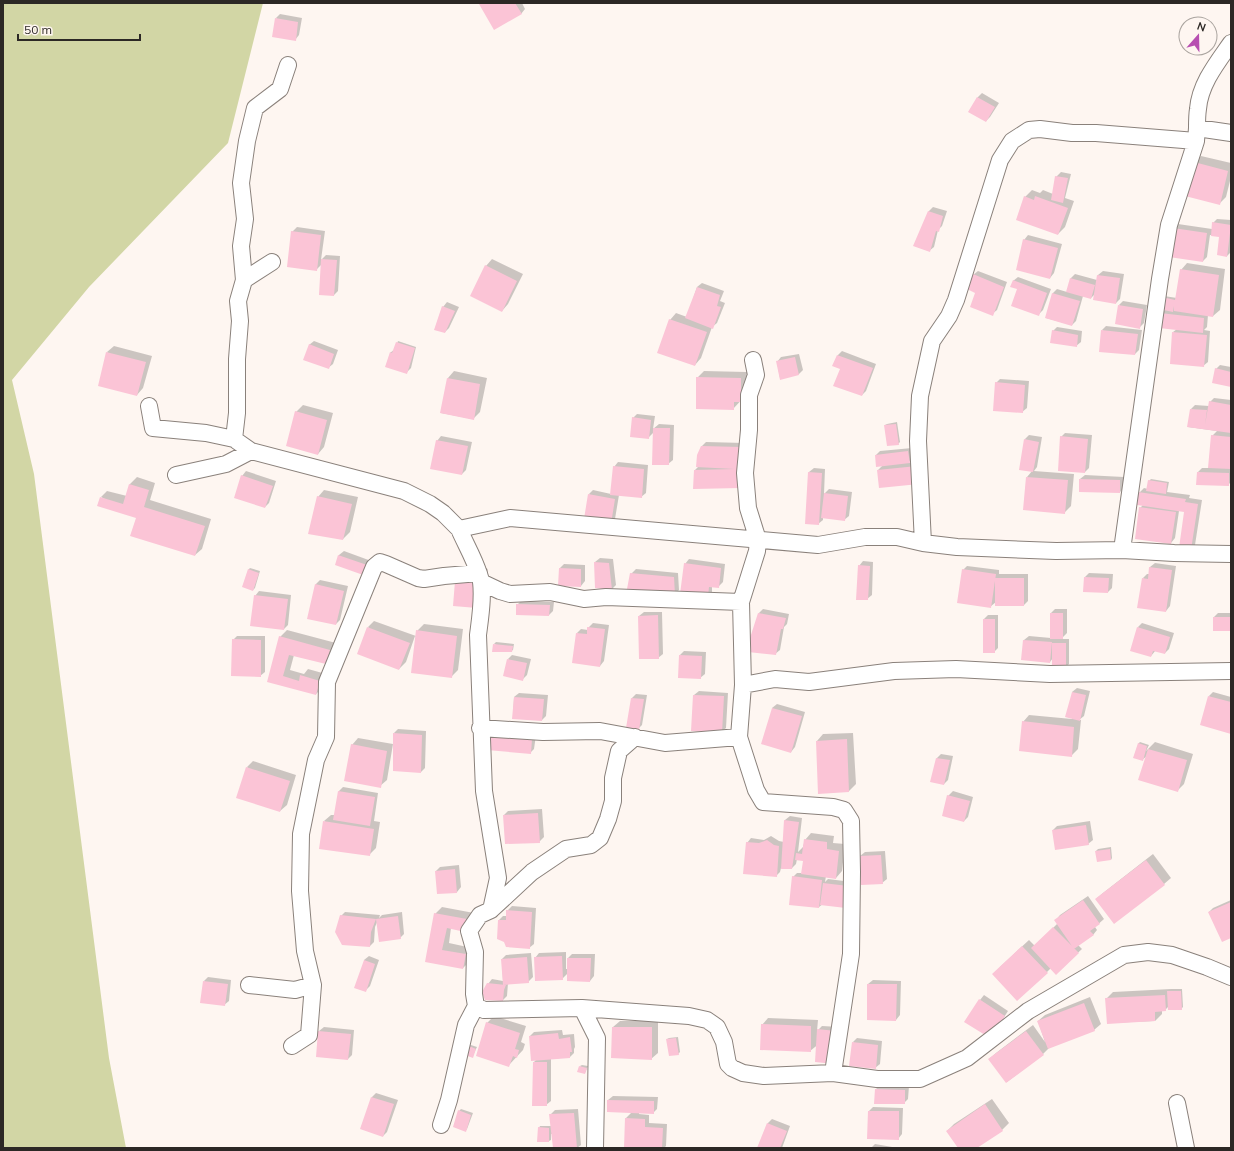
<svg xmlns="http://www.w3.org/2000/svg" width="1234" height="1151" font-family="Mulish,sans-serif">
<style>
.green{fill:#d2d6a5}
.shadow{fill:#0003}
.building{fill:#fbc4d6}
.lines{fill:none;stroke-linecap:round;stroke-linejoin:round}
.minor-casing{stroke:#8a817b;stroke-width:18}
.minor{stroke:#fff;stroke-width:16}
</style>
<rect width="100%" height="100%" fill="#fef6f1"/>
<!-- green -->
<path class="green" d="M3,3H263L228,143L89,287L12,380L34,474L109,1058L126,1148H3Z"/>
<!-- shadow -->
<path class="shadow" d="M482,3H522L525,9L521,14Z
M280,14L302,18L299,35L295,40L276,18Z
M982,93L999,103L990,117L986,121L970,112L978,97Z
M1201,156L1231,163V177L1226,197L1219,204L1195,163Z
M1061,172L1071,174L1065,198L1074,201L1065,227L1058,234L1025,197L1032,190L1040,193L1043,190L1053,194L1056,177Z
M933,207L947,211L942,226L938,230L934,247L929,251L915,246L929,211Z
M1217,219L1231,220V252L1227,256L1220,236L1210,235L1207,257L1203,261L1174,228L1178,224L1212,229L1213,223Z
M297,227L325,231L321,260L326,255L340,256L338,291L334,295L322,264L316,270L292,232Z
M1028,235L1062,244L1054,273L1050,278L1024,240Z
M492,259L523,274L508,304L502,311L486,266Z
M1187,263L1225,269L1220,310L1213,316L1208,315L1207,327L1204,330L1210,331L1208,362L1203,366L1173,332L1177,329L1161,314L1166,309L1164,296L1177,298L1181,270Z
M978,271L1007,282L997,310L992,314L977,292L973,275Z
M1103,271L1124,274L1120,299L1116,303L1095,294L1091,298L1083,296L1076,321L1072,325L1046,318L1053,293L1057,289L1067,292L1071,278L1075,274L1097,280L1098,275Z
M1018,277L1051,289L1043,310L1038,315L1013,281Z
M702,283L724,291L720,301L725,303L717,323L712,327L701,358L695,365L670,320L676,313L687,317L697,287Z
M1123,301L1147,305L1144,323L1139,328L1119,305Z
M447,302L459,307L449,328L445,332L443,307Z
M1106,326L1142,330L1139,350L1135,354L1102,330Z
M1057,327L1082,331L1081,342L1076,346L1053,331Z
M314,341L338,350L333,364L328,368L309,345Z
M398,341L416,347L411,368L406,373L390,353L395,349Z
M114,346L152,356L143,388L137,395L107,352Z
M842,351L876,364L866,391L862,395L841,368L834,366L838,355Z
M799,354L803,370L799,374L780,378L777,362L781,357Z
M1220,365L1231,367V386L1216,369Z
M454,371L487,378L480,412L473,419L441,413L448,378Z
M704,371L747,372V394L733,409L697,378Z
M1000,379L1029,381L1027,408L1022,412L996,383Z
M1214,398L1231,400V482L1228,485L1198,472L1202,468H1209L1212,436L1217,431L1188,427L1191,409L1195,405L1209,406L1210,402Z
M303,405L333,413L324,447L318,454L296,412Z
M637,414L655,416L653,429L659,424L674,425L673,460L668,464L654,432L648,438L633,418Z
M897,422L900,442L898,444L885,425L887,424Z
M1065,433L1092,435L1089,468L1085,472L1061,437Z
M1029,435L1042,437L1037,467L1034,471L1074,474L1071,506L1064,513L1027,477L1032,471L1025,439Z
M441,436L472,442L466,470L462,474L437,441Z
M706,442L745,443L744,483L695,470L699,466L702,446Z
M912,448L913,458L908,463L921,462L922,479L878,470L883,465L876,455L880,451Z
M618,462L648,465L646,493L641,497L619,495L615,519L610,523L589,494L593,490L611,494L614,467Z
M814,468L825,469L824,494L829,489L852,492L849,516L844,520L823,517V520L818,524L809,472Z
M246,471L276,481L269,503L265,507L242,476Z
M1085,475L1124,477V488L1120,492L1080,479Z
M137,477L155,483L150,500L211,519L202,549L195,555L137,517L101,497L107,491L127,496L130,484Z
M1151,479L1169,482L1167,492L1190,495L1189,498L1202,500L1195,545L1191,549L1185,511H1179L1175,538L1171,543L1140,508L1143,505L1139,493L1144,488L1148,489L1149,481Z
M324,490L358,497L350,532L343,539L318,497Z
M344,551L374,562L370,571L336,564L339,555Z
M600,558L613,559L616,585L612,589L595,562Z
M689,559L725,564L723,582L718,587L712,586V592L707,596L685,564Z
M863,561L873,562L872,595L867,599L859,566Z
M1155,563L1176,566L1170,606L1166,611L1143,578L1147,574H1149L1150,567Z
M564,564L585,565V581L581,586L559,585L560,568Z
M967,566L999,570V574H1028V601L1024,605H996V602L990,607L963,570Z
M250,568L260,571L255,588L253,590L248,570Z
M636,569L678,573L679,590L675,594L631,574Z
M1089,573L1113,574L1112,588L1108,592L1085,577Z
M320,580L348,586L340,620L336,624L309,618L316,584Z
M259,591L291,595L288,625L284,629L255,596Z
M521,601L554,602L553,611L549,615L517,605Z
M763,609L789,614L787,624L784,627L780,650L775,654L759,613Z
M1055,609H1067V633L1061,639H1069V664L1065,668L1053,658L1050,662L1023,659L1024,640L1029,636L1051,638V613Z
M644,612H662L663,654L658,658L639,616Z
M1218,613H1231V630H1214V617Z
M988,615H998V648L994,652L984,619Z
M374,621L416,636L417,631L424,624L463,629L458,670L451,677L415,636L406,662L399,669L368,627Z
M593,623L609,625L604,661L600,666L577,633L581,629L588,630V628Z
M1142,623L1174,633L1169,649L1165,653L1156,650L1151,656L1138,627Z
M287,630L336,643L332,657L325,663L294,655L290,670L304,674L308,669L326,674L323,687L316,694L268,681L280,637Z
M237,636H265V672L260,676L233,640Z
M496,642L514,644L513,650L511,651L494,644Z
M684,651L706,652L705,674L700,678L680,655Z
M512,655L531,659L527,675L523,679L508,659Z
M1077,688L1090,691L1084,716L1079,720H1081L1078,749L1071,756L1023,722L1029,715L1072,719V692Z
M699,691L728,693L726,728L721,732L692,730L694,695Z
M1213,692L1231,697V733L1209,696Z
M519,693L548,695L546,716L542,720L513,718L514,697Z
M636,694L647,695L642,725L638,729L627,727L632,698Z
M777,704L805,712L795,747L791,752L772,708Z
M398,729L426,731L425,768L421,772L394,733Z
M853,733L856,784L849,791L819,793L817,741L823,734Z
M536,735L534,749L530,753L488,749Z
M358,738L393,744L387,780L380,786L352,745Z
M1140,742L1149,745L1146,751L1155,742L1193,754L1184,784L1177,791L1147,756L1142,760L1138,744Z
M941,754L953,756L948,780L944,784L932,781L937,758Z
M253,761L296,775L287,805L280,811L247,767Z
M343,787L378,793L374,821L380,822L376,848L369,855L324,821L331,815H335L339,791Z
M953,791L973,797L968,817L964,821L948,796Z
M542,809L544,837L539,842L504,815L508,811Z
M790,816L802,818L798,852L803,847L805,840L811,833L834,836L833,843L845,844L842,871L836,878L826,876L825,882L828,879L852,882L819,907L793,877L797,873H802L804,860L797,859L796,864L792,868H781L780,872L776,876L747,843L751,838L764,840L771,836L779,841L784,842L785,820Z
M1090,821L1093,840L1088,844L1053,830L1057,826Z
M1111,847L1112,858L1111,860L1096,851L1098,849Z
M885,851L887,879L882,883L862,884L860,856L865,852Z
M1153,854L1171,878L1164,884L1096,899L1103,893Z
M459,865L461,887L457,892L438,893L436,871L440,867Z
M1088,896L1104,919L1095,927L1097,930L1093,935L1078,945L1082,949L1056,973L1051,968L1047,972L1000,967L1029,940L1035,946L1058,923L1056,920L1060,915Z
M1231,900V937L1209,912L1213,908Z
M512,906L536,908L534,944L529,948L499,920L503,916H507V911Z
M442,907L474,913L472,924L451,928L449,943L472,948L470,961L463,968L426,961L435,914Z
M345,912L380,915L379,918L382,915L402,912L404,934L400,938L378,920L375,927L374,942L370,946L342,944L341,916Z
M566,952V969H568V958L572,954H595L594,976L590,981L568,973L562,979L535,958L539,953Z
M531,953L533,977L528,982L508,983L507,996L503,1000L488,984L492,979L503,981L502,959L506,955Z
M369,956L379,960L370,986L366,990L364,960Z
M208,977L231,980L229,1001L224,1005L204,981Z
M873,980L901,981L900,1015L896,1020L868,984Z
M1171,989H1182L1183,1007L1181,1009L1168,1007L1165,1010H1162V1014L1155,1021L1108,1023L1106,999L1113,992Z
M984,995L1008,1011L994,1033L980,1000Z
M1090,997L1101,1024L1094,1030L1050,1047L1043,1054L1007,1082L989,1059L996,1053L1033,1025L1045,1042L1038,1021L1045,1015Z
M494,1016L526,1026L521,1042L525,1044L523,1050L509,1065L487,1023Z
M768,1018L818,1020L817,1031L822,1026L840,1027L810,1051L762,1025Z
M620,1021H658V1053L651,1059L613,1027Z
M324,1027L354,1030L352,1055L348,1059L319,1031Z
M562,1030L563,1035L574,1034L575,1047L574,1049V1053L570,1057L551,1059V1101L546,1105L534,1062L536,1060L530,1036L534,1032Z
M678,1037L680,1052L678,1054L667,1039L669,1038Z
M857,1038L882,1041L880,1064L875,1068L853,1042Z
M471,1045L477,1047L472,1057L469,1046Z
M582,1065L588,1066L585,1073L580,1066Z
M880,1085L909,1086L908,1099L904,1103L876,1089Z
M376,1093L398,1100L387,1132L383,1136L361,1128L372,1097Z
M613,1096L658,1097L657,1109L653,1113L639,1112V1114L649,1115V1123L667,1124L666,1146L664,1148H618L625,1147L626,1118L632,1112L608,1111V1100Z
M992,1099L1009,1123L1002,1130L975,1148H959L947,1131L954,1124Z
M873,1107L903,1108L902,1134L898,1139L868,1138L869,1111Z
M461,1109L473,1113L467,1129L465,1131L459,1111Z
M578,1109L581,1145L577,1148H554L552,1134H551V1140L549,1141H538L539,1128L540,1126H552L550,1115L555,1110Z
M772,1119L790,1126L782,1148H758L768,1123Z
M875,1144L898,1148H871Z"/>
<!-- building -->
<path class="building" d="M481,3H515L522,14L494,30L479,4Z
M275,18L298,22L296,41L272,37Z
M977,97L995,107L986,122L968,112Z
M1194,162L1228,171L1220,205L1185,196Z
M1055,176L1068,178L1063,203L1051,200Z
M1024,196L1034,200L1035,196L1068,208L1058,235L1016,220Z
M928,211L943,216L939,232L936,231L930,252L913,246Z
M1212,222L1231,225L1227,257L1217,255L1219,237L1211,236Z
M1173,228L1207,233L1203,262L1169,257Z
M291,231L321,235L317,271L287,267Z
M1023,239L1058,248L1050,279L1016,270Z
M321,259L337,260L334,296L319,295Z
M485,265L517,281L502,312L470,296Z
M1180,269L1219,275L1213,317L1174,311V306L1173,312L1159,309L1162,297L1175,300Z
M973,274L1004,287L993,316L970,307L975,293L967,289Z
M1097,275L1120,278L1116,304L1093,300Z
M1070,278L1095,285L1091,299L1066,292Z
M1013,280L1047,293L1039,316L1011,306L1017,289L1010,287Z
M697,287L720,295L717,306L721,307L713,329L685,318Z
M1052,293L1080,301L1072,326L1045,318Z
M1118,305L1143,309L1140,329L1115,324Z
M442,306L455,311L445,333L434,330Z
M1160,313L1204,318L1203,333L1159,328Z
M669,319L707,332L695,366L657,353Z
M1052,330L1078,335L1077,347L1050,343Z
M1101,330L1138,334L1135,355L1099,352Z
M1172,332L1207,335L1204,367L1170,364Z
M396,342L415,348L407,374L385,367L390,352L392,353Z
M309,344L334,354L329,369L303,360Z
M106,352L146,362L137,396L98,386Z
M837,355L873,368L862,396L833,386L840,369L832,366Z
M795,357L799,375L780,380L776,361Z
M1215,368L1231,372V387L1212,383Z
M696,377L741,378V402H734V410L696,409Z
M447,378L480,384L474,420L440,413Z
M995,382L1025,385L1023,413L993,411Z
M1209,401L1231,405V433L1187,427L1190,409L1207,410L1205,425Z
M295,411L327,420L318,455L286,446Z
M632,417L651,420L649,439L630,437Z
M896,424L899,445L887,446L884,425Z
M653,428H670L669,465H652Z
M1211,435L1231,437V469L1208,468Z
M1060,436L1088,439L1085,473L1058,471Z
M1024,439L1039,442L1033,472L1019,470Z
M436,440L468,446L462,475L430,469Z
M701,446L741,447L740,488L693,489L694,470L734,469L696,467L697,455Z
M908,451L910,463L876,467L875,455Z
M613,466L644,469L642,498L610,495Z
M917,466L919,484L879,488L877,470Z
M808,472L822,473L819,525L805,524Z
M1197,472L1229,473V486L1196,485Z
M241,475L273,486L265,508L234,498Z
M1026,477L1068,480L1065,514L1023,510Z
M1079,479L1120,480V493L1079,492Z
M1148,480L1167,483L1166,494L1146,491Z
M129,484L149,490L144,507L205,526L195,556L130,536L136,518L97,506L100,497L123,504Z
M1138,492L1186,499L1185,502L1198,504L1191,550L1179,548L1184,512L1137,505Z
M824,493L848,496L845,521L821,518Z
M588,494L615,499L611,524L584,519Z
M317,496L352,504L343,540L308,534Z
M1139,507L1176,512L1171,544L1135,539Z
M338,555L370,566L366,576L335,565Z
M594,562L609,563L612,590L595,588Z
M684,563L721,568L719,588L709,587L708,597L680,594Z
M858,565L870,566L868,600H856Z
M1149,567L1172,570L1166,612L1137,608L1142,578L1148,579Z
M559,568L581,569V587L558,586Z
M248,569L259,573L253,591L242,587Z
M962,569L996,574L991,608L957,603Z
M630,573L674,577L675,595L627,589Z
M1084,577L1109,578L1108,593L1083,592Z
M995,578H1024V606H995Z
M455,581L479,583L477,608L453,606Z
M315,584L344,591L336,625L307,619Z
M254,595L288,599L284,630L250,626Z
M516,604L550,605L549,616L516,615Z
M758,613L786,618L783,629H781L776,655L748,652L750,638Z
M1050,613H1063V639H1050Z
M658,615L659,659H639L638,616Z
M1213,617H1231V631H1213Z
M983,619H995V653H983Z
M367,627L410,643L399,670L357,654Z
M587,627L605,629L600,667L572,663L576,633L587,634Z
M1137,627L1170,637L1165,654L1153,651L1151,657L1130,651Z
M416,630L457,636L452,678L411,673Z
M279,636L330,650L326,664L289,655L283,676L299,681L300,675L320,681L316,695L267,682Z
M232,639L261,640V677L231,676Z
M1023,640L1052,642L1050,663L1021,660Z
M1052,643H1066V669H1052Z
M493,644L513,646L512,652H492Z
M679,655L702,656L701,679L678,678Z
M507,659L527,663L523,681L503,676Z
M1072,692L1086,695L1080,721L1065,717Z
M693,695L724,696L722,733L691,731Z
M1208,696L1231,702V734L1200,725Z
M514,697L544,699L542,721L512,719Z
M631,698L644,699L639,730L626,728Z
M772,708L802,716L791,753L761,744Z
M1022,721L1074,727L1072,757L1019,751Z
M393,733L422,735L421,773L393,771Z
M489,735L532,739L531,754L487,750Z
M847,739L849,792L818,794L816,741Z
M1138,743L1147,746L1143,761L1133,758Z
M351,744L387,751L381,788L344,781Z
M1148,749L1187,760L1178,792L1138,780Z
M936,758L950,760L944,785L930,782Z
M246,767L290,781L280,812L236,798Z
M338,791L375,797L370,826L333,820Z
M947,795L970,801L964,822L942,816Z
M538,813L540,843L505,844L503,815Z
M784,820L799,822L792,869H781Z
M323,821L374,829L370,856L319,849Z
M1086,825L1089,845L1055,850L1052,830Z
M804,839L827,842V849L839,851L836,879L801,874L803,861L795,860L796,853L802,854Z
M767,840L774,845L779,846L777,877L743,874L746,842L759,843Z
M1110,849L1111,860L1097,862L1095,851Z
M881,855L883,884L861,885L859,856Z
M1146,860L1165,885L1114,924L1095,899Z
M455,869L457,893L437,894L435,871Z
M792,876L822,880L819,908L789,905Z
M823,883L848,886L846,908L820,905Z
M1083,900L1100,924L1090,931L1094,935L1074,949L1054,920Z
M1231,902V938L1222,942L1208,912Z
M506,910L532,912L530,949L506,947L504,942L497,939L498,920H506Z
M434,913L467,919L465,932L447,928L442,950L466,954L463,969L425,962Z
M340,915L376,919L398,916L401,939L379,942L376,919L371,932L370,947L342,945L335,932Z
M1053,927L1079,953L1056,975L1031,948Z
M1022,946L1048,973L1017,1001L992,974Z
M562,956L563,980L535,981L534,957Z
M527,957L529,983L503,985L501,959Z
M567,958H591L590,982L567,981Z
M364,960L375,964L366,992L354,988Z
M203,981L228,984L225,1006L200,1003Z
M487,983L506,985L504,990L503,1001L485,1000L482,992Z
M867,984H897L896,1021L867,1020Z
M1167,991H1181L1182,1010H1168Z
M1165,995L1166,1011L1155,1012V1021L1107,1024L1105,998Z
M979,999L1005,1016L990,1038L964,1022Z
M1084,1003L1095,1031L1048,1049L1037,1021Z
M486,1022L520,1033L515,1049L519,1050L517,1058L513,1056L509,1067L476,1056Z
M761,1024L811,1026V1052L760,1050Z
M612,1027H652V1060L611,1058Z
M817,1029L836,1031L834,1064L815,1062Z
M318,1031L351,1034L348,1060L316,1057Z
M1026,1031L1044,1055L1006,1083L988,1059Z
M558,1033L559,1039L570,1037L572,1052H570V1058L531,1061L529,1036Z
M676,1038L679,1055L669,1056L666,1039Z
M852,1042L878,1045L876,1069L849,1066Z
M469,1046L476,1049L473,1058L465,1055Z
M533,1062H547V1106H532Z
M579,1066L587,1068L585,1074L577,1072Z
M875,1089L905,1090V1104H874Z
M371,1097L394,1104L383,1137L360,1129Z
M607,1100L654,1101V1114L607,1112Z
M985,1104L1003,1131L977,1148H958L946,1131Z
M458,1110L471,1115L466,1132L453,1127Z
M868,1111H899V1140L867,1139Z
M574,1113L577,1148H553L549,1114Z
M625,1118L645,1119V1127L663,1128L662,1148H624Z
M767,1123L787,1131L780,1148H757Z
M538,1127L549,1128V1142H537Z"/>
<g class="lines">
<defs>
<path id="minor" d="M1197,128C1197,122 1197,115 1198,109C1200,84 1217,63 1231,43
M244,280L241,246L245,219L241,183L247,141L255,108L280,89L288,65
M753,360L756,375L749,395V430L745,473L748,508L758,540L757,551L741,602L743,685L739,737L756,790L763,802L833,807L844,810L851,821L852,872L851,954L833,1073
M149,406L153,428L206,433L234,439
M251,451L234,439L237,413V359L240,321L238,301L244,280L272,262
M176,475L226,464L251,451L404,491L430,504L443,513L459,529L510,518L818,545L865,537H897L923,543L957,547L1056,551L1122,550L1174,553L1231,554
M459,529C465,543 474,558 479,574C485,589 480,619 478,635L484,791L498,878L491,910L480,915L469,931L475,952L474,994L476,1006L484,1010L582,1008L689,1016L707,1020L717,1027L724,1042L728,1064L732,1068L743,1073L764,1076L833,1073L877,1079H920L967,1058L1028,1011L1124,955L1148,952L1172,955L1207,967L1231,977
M923,543L918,441L920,396L932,341L949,316L956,300L1000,160L1012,141L1029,130L1040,129L1072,133H1096L1196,141L1197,128L1231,133
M1122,550L1160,279L1169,225L1196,141
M481,582L500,591L510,594L550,592L584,599L606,597L741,602
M743,685L775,679L809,682L894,671L956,669L1050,674L1231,671
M480,728L543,732L600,731L665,743L739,737
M491,910L532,872L566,849L591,845L600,838L608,819L613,801V778L619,751L635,737
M249,985L295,990L313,985
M582,1008L597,1038L595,1148
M292,1046L309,1035L313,985L305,951L300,891L301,834L316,760L326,737L327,682L374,567L380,562L386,564L418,578L424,579L444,576L479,573
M1177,1103L1186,1148
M441,1125L449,1100L466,1025L476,1006"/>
</defs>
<!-- minor casing -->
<use href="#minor" class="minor-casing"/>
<!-- minor -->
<use href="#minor" class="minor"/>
</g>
<!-- border -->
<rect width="1234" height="1151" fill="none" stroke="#2c2825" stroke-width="8"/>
<!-- north arrow -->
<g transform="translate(1198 36) rotate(20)"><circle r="19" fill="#fef6f1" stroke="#aaa49f"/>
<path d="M0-3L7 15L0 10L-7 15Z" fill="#b74fb1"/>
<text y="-6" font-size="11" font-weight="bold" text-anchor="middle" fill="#2c2825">N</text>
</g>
<!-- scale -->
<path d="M18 34v6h122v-6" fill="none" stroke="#2c2825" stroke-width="2"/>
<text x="24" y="34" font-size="12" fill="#2c2825" stroke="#fef6f1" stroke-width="3" paint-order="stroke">50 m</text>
</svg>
